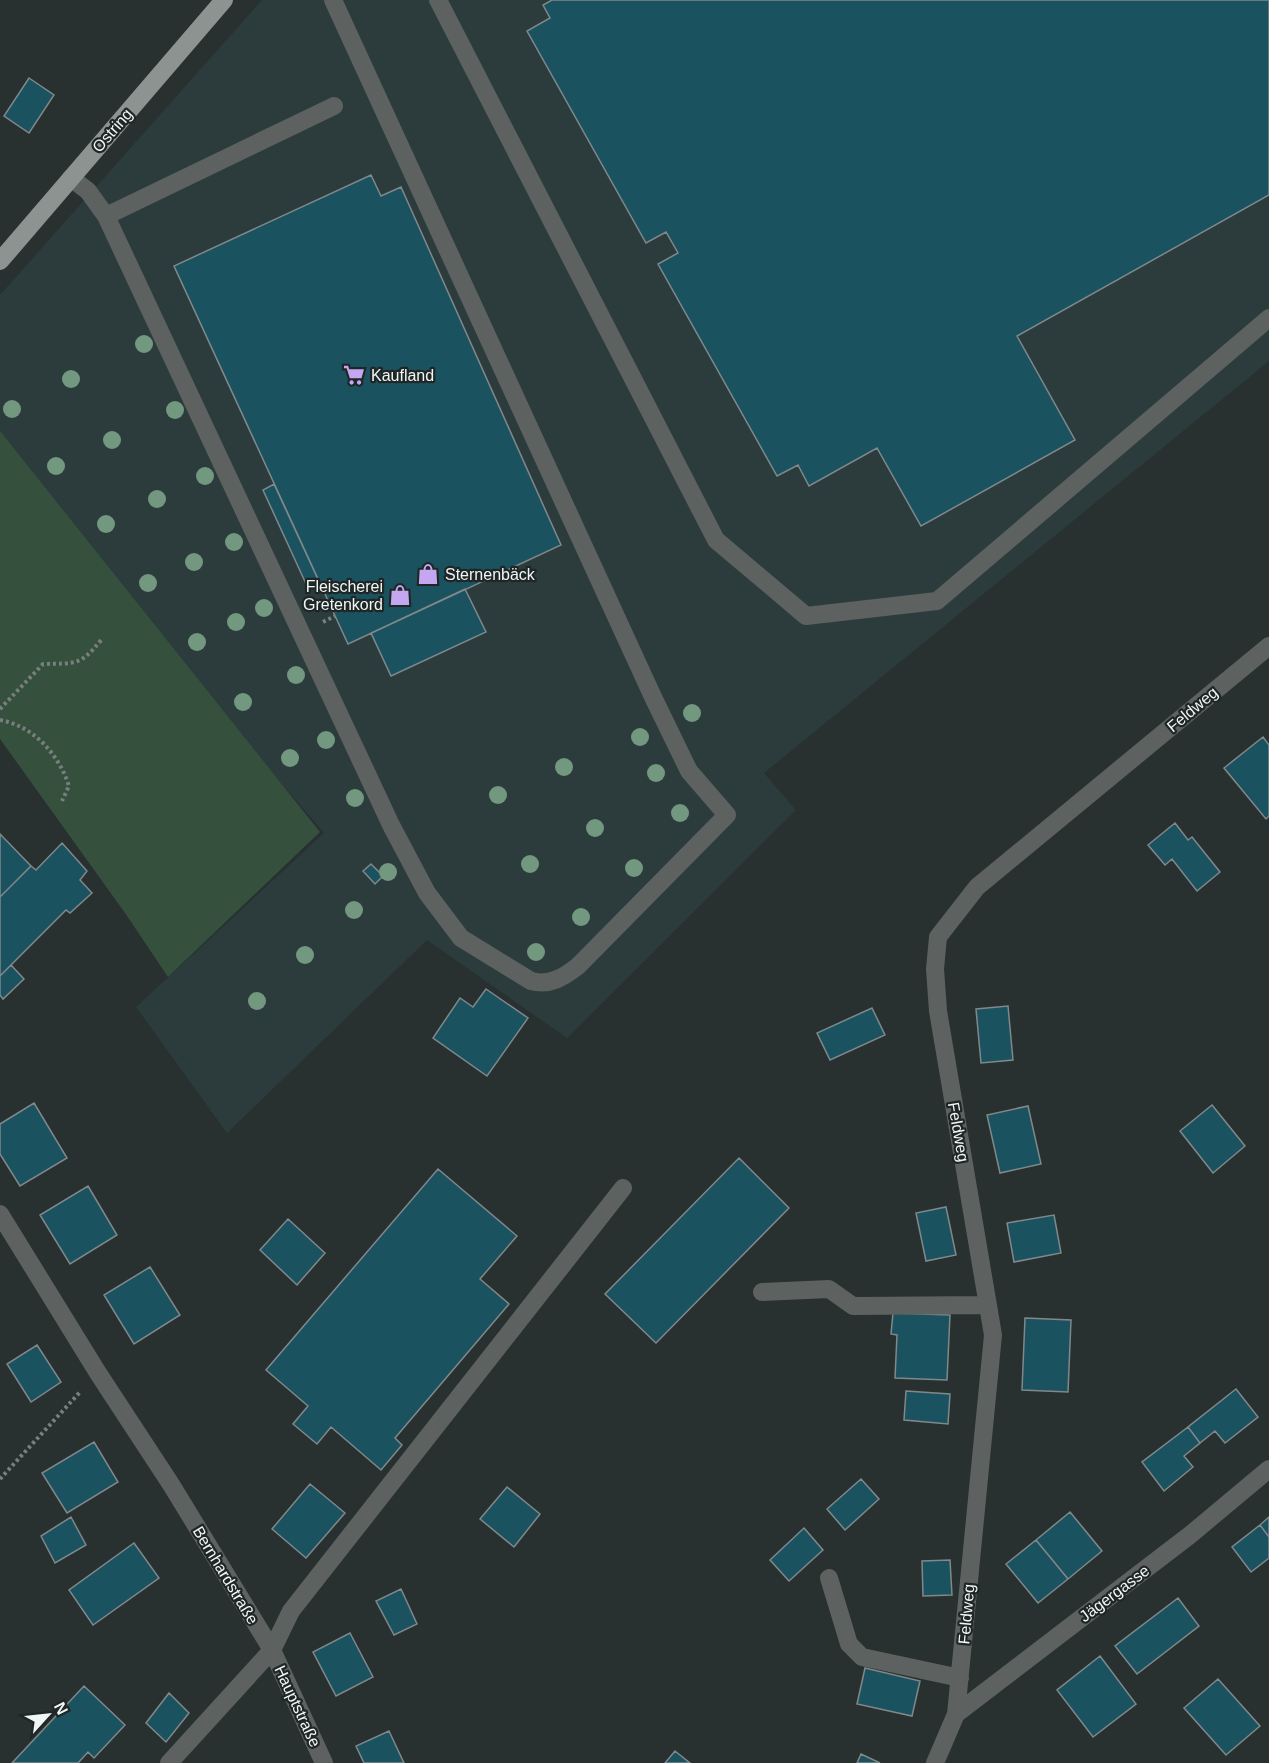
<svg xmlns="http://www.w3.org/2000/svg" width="1269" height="1763" font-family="Arial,sans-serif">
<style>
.built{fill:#2c3c3c}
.green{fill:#35503c}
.building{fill:#1b525f;stroke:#80888b;stroke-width:1.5}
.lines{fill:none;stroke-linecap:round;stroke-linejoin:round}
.path{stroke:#787f7f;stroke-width:4;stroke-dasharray:3 3;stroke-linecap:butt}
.minor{stroke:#5d6160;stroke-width:18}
.major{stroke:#8c9390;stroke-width:18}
.tree{fill:#72987f}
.labels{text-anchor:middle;stroke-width:4.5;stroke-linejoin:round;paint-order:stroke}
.street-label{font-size:16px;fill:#f0f5f5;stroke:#1e2626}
.poi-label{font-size:16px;fill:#f0f5f5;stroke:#1e2626;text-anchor:start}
</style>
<rect width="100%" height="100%" fill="#283030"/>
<!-- built -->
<path class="built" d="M262,0H1269V361L764,773L796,810L567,1038L427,940L227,1133L136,1007L324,833L0,456V295Z"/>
<!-- green -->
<path class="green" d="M0,431L320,832L168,977L125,913L0,739Z"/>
<!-- building -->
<path class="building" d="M552,0H1269V195L1017,336L1075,440L921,526L877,448L809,486L798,465L777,476L658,264L678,253L666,232L646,243L527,31L550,18L543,5Z
M29,78L54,95L29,133L4,116Z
M371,175L381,196L401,187L561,545L348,644L174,266Z
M274,484L322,588L319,590L307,586L263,490Z
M465,589L486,632L391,676L371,633Z
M1263,737L1269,745V816L1266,819L1224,768Z
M1175,823L1188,840L1192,837L1220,872L1197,891L1172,859L1165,865L1148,845Z
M0,834L31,866L0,897Z
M62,843L87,871L80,880L92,893L70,913L66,910L0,976V897L31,866L36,870Z
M371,864L383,876L375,884L363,871Z
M11,965L24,979L3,999L0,995V976Z
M486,989L528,1018L487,1076L433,1038L460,998L473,1007Z
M1008,1006L1013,1060L981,1063L976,1009Z
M872,1008L885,1035L830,1060L817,1033Z
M34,1103L67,1158L20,1186L0,1154V1124Z
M1212,1105L1245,1146L1213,1173L1180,1131Z
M1028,1106L1041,1164L1000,1173L987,1115Z
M739,1158L789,1208L656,1343L605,1294Z
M438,1169L517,1236L480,1279L509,1304L395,1438L402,1445L381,1470L331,1427L317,1444L293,1424L308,1406L266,1370Z
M88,1186L117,1235L70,1264L40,1215Z
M946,1207L956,1255L926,1261L916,1213Z
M1054,1215L1061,1253L1014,1262L1007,1223Z
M288,1219L325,1253L297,1285L260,1250Z
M150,1267L180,1315L134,1344L104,1295Z
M893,1313L950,1315L947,1380L895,1378L897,1335L891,1334Z
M1025,1318L1071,1320L1068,1392L1022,1390Z
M37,1345L61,1382L31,1402L7,1364Z
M1236,1389L1258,1417L1225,1443L1215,1431L1200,1443L1188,1427Z
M906,1391L950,1394L948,1424L904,1420Z
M1188,1427L1200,1443L1184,1456L1193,1467L1164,1491L1142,1462Z
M94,1442L118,1482L67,1513L42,1473Z
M861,1479L879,1499L845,1530L827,1509Z
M310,1484L345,1513L306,1558L272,1529Z
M507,1487L540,1514L514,1547L480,1519Z
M1070,1512L1102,1551L1068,1579L1036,1540Z
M71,1517L86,1545L55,1563L41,1536Z
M1269,1517V1537L1260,1525Z
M1260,1525L1269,1537V1558L1251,1572L1232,1547Z
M804,1528L823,1550L789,1581L770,1560Z
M1036,1540L1068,1579L1038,1603L1006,1564Z
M134,1543L159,1578L93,1625L69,1590Z
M950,1560L952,1595L923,1596L922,1561Z
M401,1589L417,1624L394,1635L376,1601Z
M1178,1598L1199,1626L1137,1674L1115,1646Z
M350,1633L373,1677L336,1696L313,1652Z
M1100,1656L1136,1704L1093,1737L1057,1690Z
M865,1668L920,1681L912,1716L857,1704Z
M1218,1679L1260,1726L1226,1755L1184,1708Z
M84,1686L125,1725L94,1758L88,1752L78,1763H12Z
M169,1693L189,1713L166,1742L146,1723Z
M389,1731L404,1763H364L356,1746Z
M675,1751L690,1763H665Z
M861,1754L880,1763H857Z"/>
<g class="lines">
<!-- path -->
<path class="path" d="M323,622L335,616
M0,709L43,664C77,663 80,666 102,639
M0,720C34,726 59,755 69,786L62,801
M0,1479L81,1391"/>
<!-- minor -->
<path class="minor" d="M438,0L716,540L806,616L937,601L1269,318
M71,178L88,191L106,216L391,825L427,893L461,938L531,981C550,986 564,977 578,966L727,815L689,771L653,697L333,0
M106,216L334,106
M0,1214L98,1373L172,1486L272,1650L324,1763
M762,1292L829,1289L853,1306L987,1305
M829,1578L849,1644L862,1657L960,1678
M956,1714L1190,1535L1269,1469
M169,1763L272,1650L291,1611L623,1188
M935,1763L956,1714L993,1335L938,1011L935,969L938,937L977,887L1269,646"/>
<!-- major -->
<path class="major" d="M0,261L224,0"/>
</g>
<!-- trees -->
<g class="tree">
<circle cx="144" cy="344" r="9"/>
<circle cx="71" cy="379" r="9"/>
<circle cx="12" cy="409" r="9"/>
<circle cx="175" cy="410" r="9"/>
<circle cx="112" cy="440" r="9"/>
<circle cx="56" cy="466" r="9"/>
<circle cx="205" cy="476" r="9"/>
<circle cx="157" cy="499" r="9"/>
<circle cx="106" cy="524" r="9"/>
<circle cx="234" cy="542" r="9"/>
<circle cx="194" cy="562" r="9"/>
<circle cx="148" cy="583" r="9"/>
<circle cx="264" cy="608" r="9"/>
<circle cx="236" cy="622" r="9"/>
<circle cx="197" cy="642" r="9"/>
<circle cx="296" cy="675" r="9"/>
<circle cx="243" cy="702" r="9"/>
<circle cx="692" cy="713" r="9"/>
<circle cx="640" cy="737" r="9"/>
<circle cx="326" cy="740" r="9"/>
<circle cx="290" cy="758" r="9"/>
<circle cx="564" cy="767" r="9"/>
<circle cx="656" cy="773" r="9"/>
<circle cx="498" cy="795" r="9"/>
<circle cx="355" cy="798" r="9"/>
<circle cx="680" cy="813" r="9"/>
<circle cx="595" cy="828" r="9"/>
<circle cx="530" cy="864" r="9"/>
<circle cx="634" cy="868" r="9"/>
<circle cx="388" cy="872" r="9"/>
<circle cx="354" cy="910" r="9"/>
<circle cx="581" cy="917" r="9"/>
<circle cx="536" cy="952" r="9"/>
<circle cx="305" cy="955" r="9"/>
<circle cx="257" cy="1001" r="9"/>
</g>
<!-- icons -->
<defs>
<symbol id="supermarket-bare" viewBox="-9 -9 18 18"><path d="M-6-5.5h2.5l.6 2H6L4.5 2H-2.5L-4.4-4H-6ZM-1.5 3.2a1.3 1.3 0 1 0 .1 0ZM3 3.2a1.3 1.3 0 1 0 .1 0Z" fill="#c5a6f0" stroke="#1e2626" stroke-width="2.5" paint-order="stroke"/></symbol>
<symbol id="shop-bare" viewBox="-9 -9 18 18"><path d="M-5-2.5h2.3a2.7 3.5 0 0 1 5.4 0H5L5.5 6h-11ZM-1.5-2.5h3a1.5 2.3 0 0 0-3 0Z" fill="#c5a6f0" stroke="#1e2626" stroke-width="2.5" paint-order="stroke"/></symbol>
</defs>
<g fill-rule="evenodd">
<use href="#supermarket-bare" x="339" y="360" width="30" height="30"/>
<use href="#shop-bare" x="413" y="559" width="30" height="30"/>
<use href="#shop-bare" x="385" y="580" width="30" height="30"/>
</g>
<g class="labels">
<!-- street labels -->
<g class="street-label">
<text transform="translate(112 130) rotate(-49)" y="6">Ostring</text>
<text transform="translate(1192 709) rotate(-40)" y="6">Feldweg</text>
<text transform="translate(959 1132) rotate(80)" y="6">Feldweg</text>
<text transform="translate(226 1575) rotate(59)" y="6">Bernhardstraße</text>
<text transform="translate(1114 1593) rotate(-37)" y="6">Jägergasse</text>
<text transform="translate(966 1614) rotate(-85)" y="6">Feldweg</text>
<text transform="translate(298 1706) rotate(65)" y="6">Hauptstraße</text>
</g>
<!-- poi labels -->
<g class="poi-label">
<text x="371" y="381">Kaufland</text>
<text x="445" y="580">Sternenbäck</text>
<text x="383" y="592" text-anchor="end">Fleischerei<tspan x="383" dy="18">Gretenkord</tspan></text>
</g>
</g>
<!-- north arrow -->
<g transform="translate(48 1715) rotate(63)" stroke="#1e2626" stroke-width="4.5" paint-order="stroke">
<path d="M0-4.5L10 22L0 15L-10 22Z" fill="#f0f5f5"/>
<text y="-9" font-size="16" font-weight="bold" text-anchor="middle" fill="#f0f5f5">N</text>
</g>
</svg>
